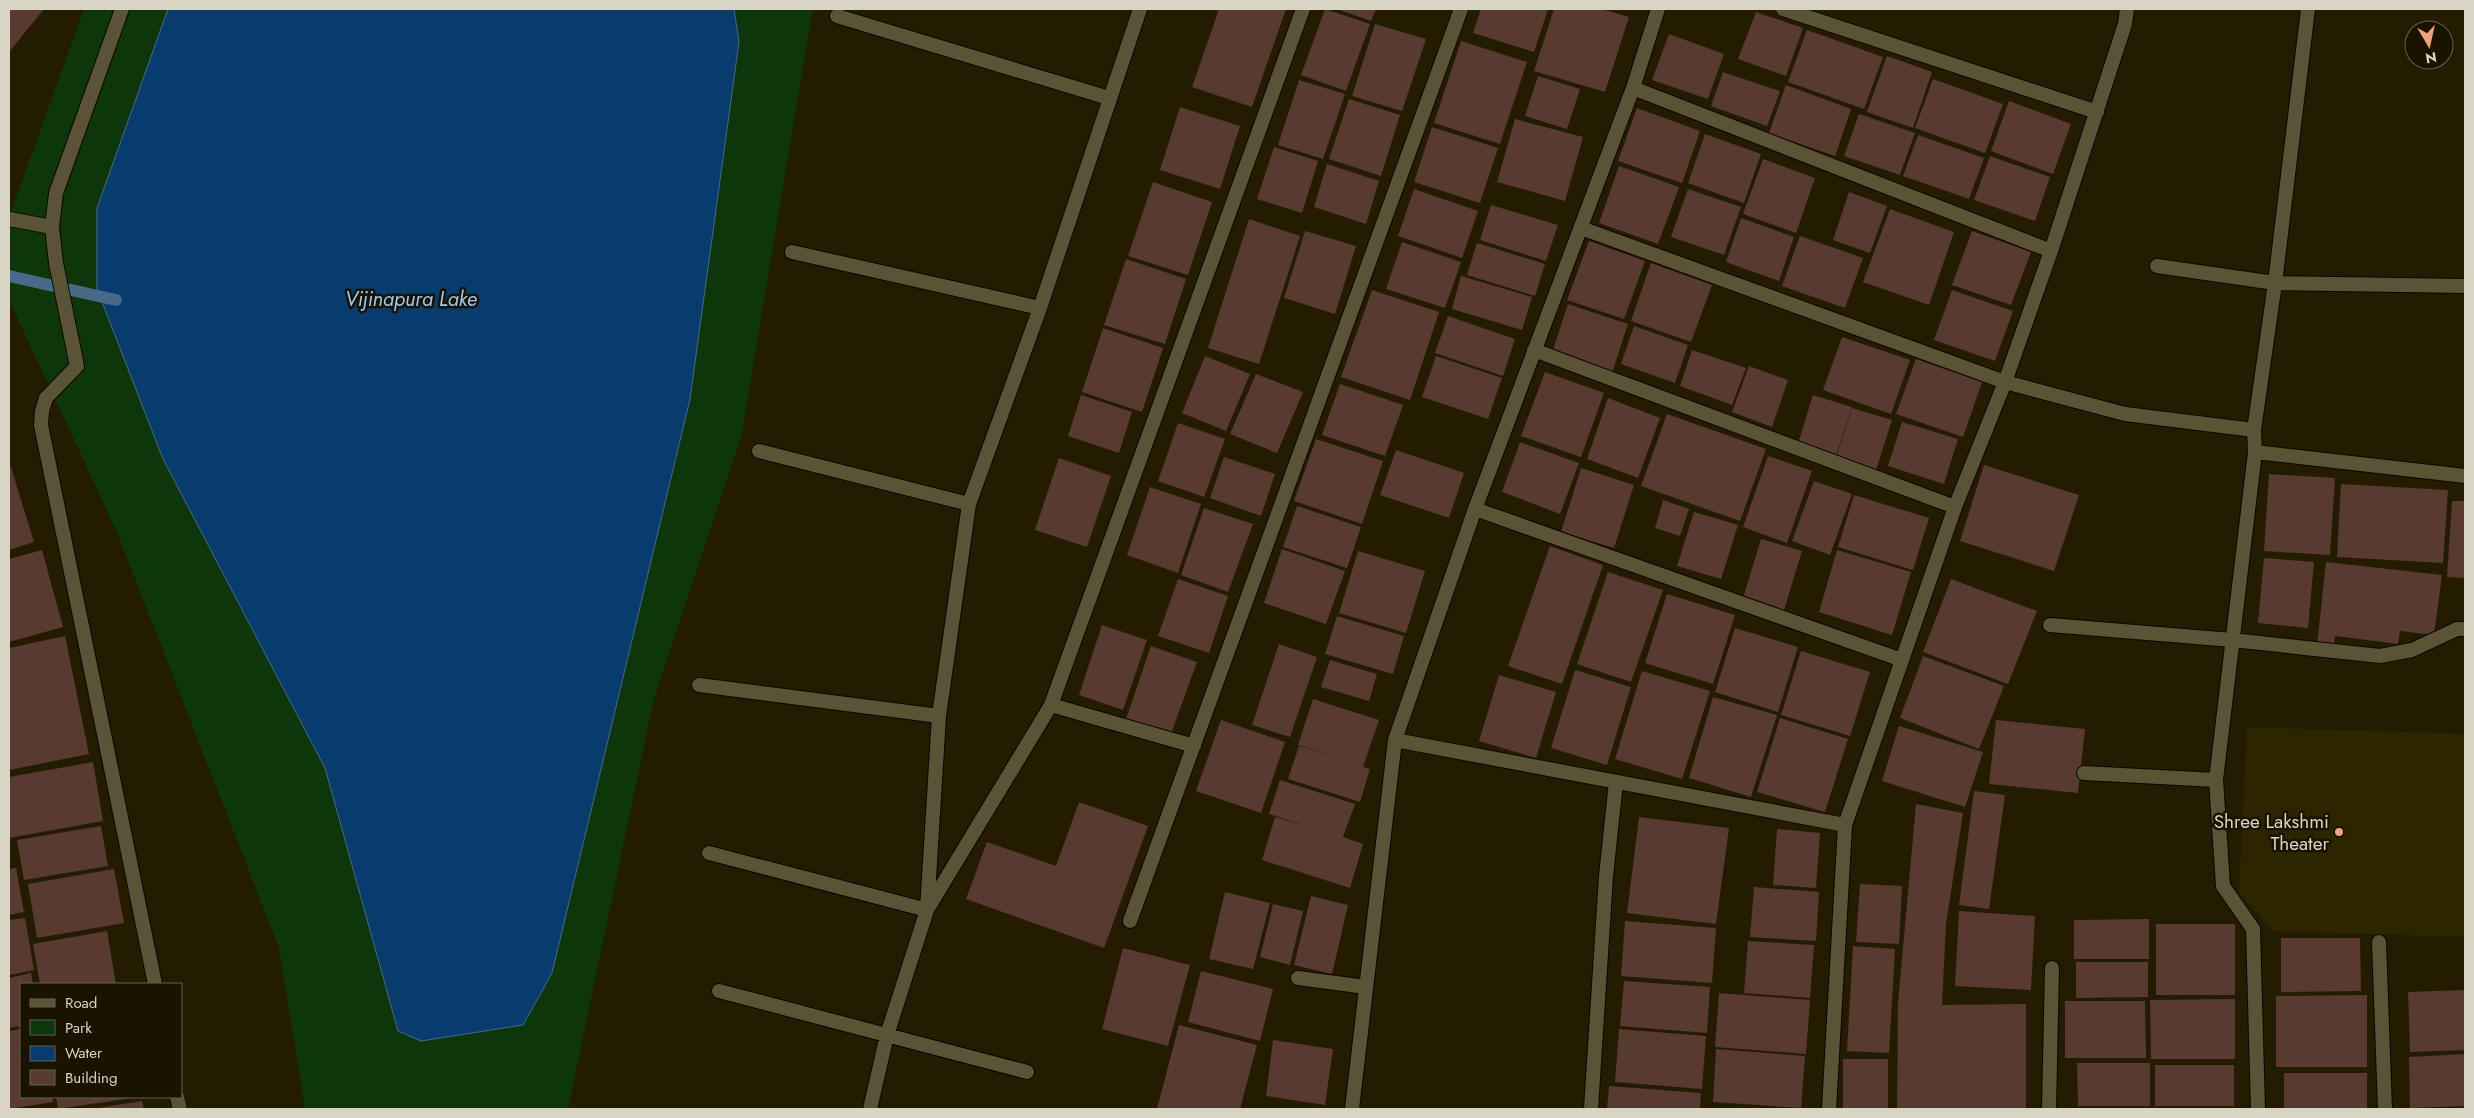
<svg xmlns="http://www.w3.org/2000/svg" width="2474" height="1118" font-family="Jost,sans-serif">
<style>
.built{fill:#2d2500}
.green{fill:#0d360a}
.water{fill:#083c6e;stroke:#476a88}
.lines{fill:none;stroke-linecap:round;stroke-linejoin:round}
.stream{stroke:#476a88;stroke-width:12}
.building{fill:#583a30}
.service-casing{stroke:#0c0600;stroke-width:16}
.minor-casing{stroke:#0c0600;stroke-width:16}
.service{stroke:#5a5335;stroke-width:14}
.minor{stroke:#5a5335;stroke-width:14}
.poi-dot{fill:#f0a27a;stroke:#191300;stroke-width:2}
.labels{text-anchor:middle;stroke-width:5;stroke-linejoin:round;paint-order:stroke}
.poi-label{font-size:19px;fill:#d9d5c4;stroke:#191300;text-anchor:end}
.water-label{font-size:20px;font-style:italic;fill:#a0c8f6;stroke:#191300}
</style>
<rect width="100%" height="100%" fill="#231c00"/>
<!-- built -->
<path class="built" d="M2247,727L2465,734V937L2273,931L2239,892Z"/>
<!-- green -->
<path class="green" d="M84,9H168L97,208V290L163,459L325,768L398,1031L523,1025L552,973L690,399L739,42L734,9H813L741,438L653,703L568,1109H305L279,948L116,530L9,300V217Z"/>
<!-- water -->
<path class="water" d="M168,9H734L739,42L690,399L552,973L523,1025L421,1041L398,1031L325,768L163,459L97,289V208Z"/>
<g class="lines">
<!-- stream -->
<path class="stream" d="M9,276L116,300"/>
</g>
<!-- building -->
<path class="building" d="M9,9H44L9,52Z
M1219,9H1286L1252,107L1192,87Z
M1325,9L1370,24L1346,91L1301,75Z
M1337,9H1376L1371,21Z
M1481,9H1548L1534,52L1473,33Z
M1554,9H1601L1629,17L1605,92L1534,71Z
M1756,12L1803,28L1786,76L1738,59Z
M1375,24L1426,39L1402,111L1352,96Z
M1807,30L1883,57L1864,109L1788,82Z
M1669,34L1724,54L1708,99L1652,80Z
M1461,41L1527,62L1500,144L1434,123Z
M1887,56L1932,72L1913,128L1867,112Z
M1723,72L1780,91L1767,126L1711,106Z
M1538,76L1580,89L1567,129L1525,116Z
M1933,79L2003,104L1985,153L1915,128Z
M1299,80L1345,94L1323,159L1278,145Z
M1786,85L1851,109L1835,156L1769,133Z
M1349,99L1400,115L1381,176L1329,159Z
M2009,101L2071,124L2053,174L1991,151Z
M1180,107L1240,126L1220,189L1160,170Z
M1637,108L1700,131L1682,183L1618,161Z
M1859,114L1915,133L1900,175L1844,156Z
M1515,119L1583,137L1565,201L1497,182Z
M1432,127L1498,148L1480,203L1414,182Z
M1705,134L1761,154L1744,203L1688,183Z
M1918,135L1984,158L1969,199L1903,176Z
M1274,147L1318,161L1302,213L1257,199Z
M1990,156L2050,177L2035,221L1974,200Z
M1763,159L1815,178L1796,233L1743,214Z
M1327,164L1379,181L1366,224L1314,207Z
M1619,166L1679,187L1658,244L1599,223Z
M1153,182L1212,202L1188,275L1128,256Z
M1414,189L1478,211L1462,258L1398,236Z
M1688,189L1741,207L1724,255L1671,237Z
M1849,192L1887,206L1870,253L1833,240Z
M1491,205L1558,225L1546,261L1480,240Z
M1890,209L1954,232L1929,305L1863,282Z
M1741,218L1794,237L1779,281L1726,262Z
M1249,219L1300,236L1259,364L1208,348Z
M1305,231L1356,246L1335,314L1284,298Z
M1972,231L2031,252L2011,305L1952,285Z
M1800,236L1863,258L1845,308L1782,286Z
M1589,241L1645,261L1624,319L1567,300Z
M1402,242L1461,262L1445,308L1386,289Z
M1477,243L1545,264L1535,296L1467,275Z
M1126,259L1186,279L1165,344L1104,325Z
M1651,263L1712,285L1691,342L1631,321Z
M1461,276L1532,297L1522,330L1452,309Z
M1372,290L1439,312L1410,400L1341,377Z
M1952,290L2013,311L1995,361L1934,340Z
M1568,304L1628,324L1612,373L1552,353Z
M1448,316L1515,339L1503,376L1435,353Z
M1634,326L1688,345L1675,383L1621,364Z
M1103,328L1163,348L1142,412L1082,392Z
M1842,337L1910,360L1891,414L1823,390Z
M1692,350L1746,368L1732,405L1680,386Z
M1205,356L1250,374L1226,431L1182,413Z
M1436,356L1502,378L1488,419L1422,397Z
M1916,359L1982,382L1963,437L1896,414Z
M1749,366L1788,380L1772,427L1732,412Z
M1545,372L1604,393L1581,457L1521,436Z
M1256,374L1303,392L1277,453L1230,434Z
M1340,384L1403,405L1385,456L1322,435Z
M1081,395L1132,412L1119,453L1068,436Z
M1813,395L1852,407L1836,456L1798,444Z
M1608,398L1660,418L1638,478L1587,459Z
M1852,408L1892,420L1876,470L1836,458Z
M1667,414L1766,449L1740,521L1641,486Z
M1902,422L1958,439L1944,484L1888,466Z
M1178,423L1225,439L1204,497L1158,481Z
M1316,439L1383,461L1362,524L1294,501Z
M1520,442L1579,463L1560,514L1502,492Z
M1396,450L1464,473L1449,518L1380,495Z
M1768,456L1812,471L1787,543L1743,527Z
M1224,457L1275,474L1261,516L1210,498Z
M1059,458L1111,476L1087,547L1035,530Z
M9,461L34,542L9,550Z
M1984,465L2079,495L2054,571L1960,541Z
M1581,468L1634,485L1614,548L1561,532Z
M2269,474L2335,478L2330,555L2264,551Z
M1814,481L1852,494L1830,555L1792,541Z
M2341,484L2448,490L2443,563L2337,557Z
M1150,487L1201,504L1178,573L1127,555Z
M1854,495L1929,518L1913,570L1838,547Z
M1663,500L1689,509L1680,536L1655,528Z
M2452,501H2465V578L2447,577Z
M1297,506L1361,527L1347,568L1283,547Z
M1204,508L1253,524L1228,592L1181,575Z
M1694,512L1738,525L1721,579L1677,566Z
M1761,539L1802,551L1784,610L1743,598Z
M1550,546L1603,565L1562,684L1508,666Z
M1282,549L1345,571L1326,624L1264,603Z
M42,550L63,627L9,642V559Z
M1837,550L1911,572L1892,635L1819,612Z
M1358,551L1425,571L1406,633L1339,613Z
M2264,558L2314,562L2308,628L2258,623Z
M2326,562L2442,575L2434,635L2400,631L2398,644L2335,636L2334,647L2317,645Z
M1608,572L1663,590L1631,682L1577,664Z
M1178,579L1228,596L1209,653L1158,636Z
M1951,579L2037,611L2008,684L1923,652Z
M1667,594L1735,615L1713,684L1645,663Z
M1337,616L1404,636L1393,674L1325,654Z
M1102,625L1147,640L1123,710L1079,695Z
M1735,628L1798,647L1778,712L1715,692Z
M65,636L89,754L9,770V648Z
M1279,644L1317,657L1290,737L1252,725Z
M1151,646L1197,662L1171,734L1126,719Z
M1801,651L1870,672L1850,736L1781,715Z
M1923,656L2004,686L1979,749L1900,718Z
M1330,660L1377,674L1369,701L1321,687Z
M1575,670L1631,687L1607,765L1551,748Z
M1642,671L1710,691L1682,779L1615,759Z
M1499,675L1556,692L1536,758L1479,741Z
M1713,697L1777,715L1751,797L1689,778Z
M1313,699L1379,720L1363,767L1370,769L1360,802L1288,779L1299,746L1333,756L1298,745Z
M1780,718L1848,739L1825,812L1757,792Z
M1221,720L1285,742L1261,813L1196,791Z
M1996,720L2085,729L2078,793L1989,784Z
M1899,726L1983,752L1965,807L1882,781Z
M93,762L103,821L9,838V777Z
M1280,780L1355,804L1343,837L1363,844L1350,888L1262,860L1275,817L1309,827L1269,814Z
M1974,791L2005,795L1989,909L1959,905Z
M1079,802L1148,826L1104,948L966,899L987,842L1056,866Z
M1916,804L1963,813L1946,924L1942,1005L2026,1004V1109H1897L1898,1003Z
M1639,817L1729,828L1716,924L1627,913Z
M101,826L108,866L24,880L17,840Z
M1777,829L1820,833L1816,888L1773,885Z
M16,868L24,912L9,915V869Z
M114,869L124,923L37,938L28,884Z
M1860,884L1902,886L1899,944L1856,942Z
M1754,887L1819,892L1816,941L1750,937Z
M1225,892L1270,903L1253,969L1209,959Z
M1311,896L1348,905L1332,974L1294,965Z
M1273,904L1303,911L1290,965L1260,957Z
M1959,911L2035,916L2031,990L1955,986Z
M25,918L34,970L9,975V920Z
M2149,919V959H2074V920Z
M1625,921L1716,928L1712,983L1621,976Z
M2156,924H2235V995H2156Z
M107,931L116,984H40L33,944Z
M2281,938H2360L2361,991L2281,992Z
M1748,941L1814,945L1810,998L1744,993Z
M1853,946L1895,949L1889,1053L1847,1051Z
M1123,948L1190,965L1168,1046L1102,1029Z
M2076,962H2148V997L2076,998Z
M1201,971L1273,989L1260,1041L1188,1022Z
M31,973L33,984H21V1026L9,1028V978Z
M1624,981L1710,987L1707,1033L1620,1026Z
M2465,990V1050L2410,1052L2408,992Z
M1719,993L1810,1000L1806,1054L1715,1047Z
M2367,995V1067H2276V996Z
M2235,999V1059H2151L2150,1000Z
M2065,1001H2145L2146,1058H2065Z
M1179,1025L1257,1045L1240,1109H1157Z
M21,1029V1097H52L53,1102L9,1109V1031Z
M1619,1029L1706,1036L1702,1089L1615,1082Z
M1273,1040L1333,1049L1325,1105L1266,1096Z
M1716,1049L1805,1056L1801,1108L1713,1102Z
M2465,1054V1106L2410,1108L2409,1057Z
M1843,1059H1888V1109H1843Z
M2077,1063H2150V1106H2078Z
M2155,1065H2234V1106H2155Z
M2284,1073H2367V1109H2284Z
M1609,1086L1701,1093L1700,1109H1607Z
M56,1097H132V1098L58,1109Z
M142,1101L144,1109H98V1108Z"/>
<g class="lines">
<defs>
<path id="service" d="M9,219L52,227
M46,398L77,366L56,263L52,227L56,193L122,9"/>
<path id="minor" d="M1783,9L2097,112
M837,16L1109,98
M1633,88L2051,251
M1581,228L2005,382L2125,414L2254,430
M792,252L1040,308
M2157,266L2275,283L2465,286
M1534,350L1955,507
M46,398L42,411L41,425L155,984
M759,451L969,504
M2255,452L2465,476
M1475,509L1902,660
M2050,625L2232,640L2380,656L2412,650L2457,629H2465
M699,685L939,716
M1051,705L1194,746
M1395,740L1845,825
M2084,773L2216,780
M709,853L927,910L939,716L969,504L1040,308L1140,9
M1130,921L1461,9
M2379,942L2385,1109
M1298,978L1366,987
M719,991L1027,1072
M177,1097L180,1109
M870,1109L887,1035L927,910L1051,705L1303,9
M1352,1109L1395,740L1475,509L1633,88L1658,9
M1591,1109L1606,876L1616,782
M1829,1109L1845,825L1955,507L2005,382L2051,251L2125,24L2127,9
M2049,1109L2052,968
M2258,1109L2253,929L2223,886L2216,780L2255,452L2254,430L2275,283L2308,9"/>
</defs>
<!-- service casing -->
<use href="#service" class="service-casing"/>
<!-- minor casing -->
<use href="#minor" class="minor-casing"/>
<!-- service -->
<use href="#service" class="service"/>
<!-- minor -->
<use href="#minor" class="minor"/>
</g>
<!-- markers -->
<circle class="poi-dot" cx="2339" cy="832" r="5"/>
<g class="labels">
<!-- poi labels -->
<g class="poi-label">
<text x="2329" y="828">Shree Lakshmi<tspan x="2329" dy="22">Theater</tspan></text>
</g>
<!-- water labels -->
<g class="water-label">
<text x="411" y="306">Vijinapura Lake</text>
</g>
</g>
<!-- border -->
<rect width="2474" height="1118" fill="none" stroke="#d9d5c4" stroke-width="20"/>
<!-- legend -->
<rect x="20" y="983" width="162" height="115" fill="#191300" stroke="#66614e"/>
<rect x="30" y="999" width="25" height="8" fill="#5a5335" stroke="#66614e"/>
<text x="65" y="1008" font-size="15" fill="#d9d5c4">Road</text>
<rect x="30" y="1020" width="25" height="15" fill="#0d360a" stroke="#66614e"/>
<text x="65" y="1033" font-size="15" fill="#d9d5c4">Park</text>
<rect x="30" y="1046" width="25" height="15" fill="#083c6e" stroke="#66614e"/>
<text x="65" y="1058" font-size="15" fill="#d9d5c4">Water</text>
<rect x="30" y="1070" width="25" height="15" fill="#583a30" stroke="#66614e"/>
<text x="65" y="1083" font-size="15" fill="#d9d5c4">Building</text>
<!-- north arrow -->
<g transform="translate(2429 45) rotate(171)"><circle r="24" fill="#191300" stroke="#66614e"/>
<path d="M0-4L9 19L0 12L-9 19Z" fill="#f0a27a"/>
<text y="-8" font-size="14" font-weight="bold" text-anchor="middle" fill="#d9d5c4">N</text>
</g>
</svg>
